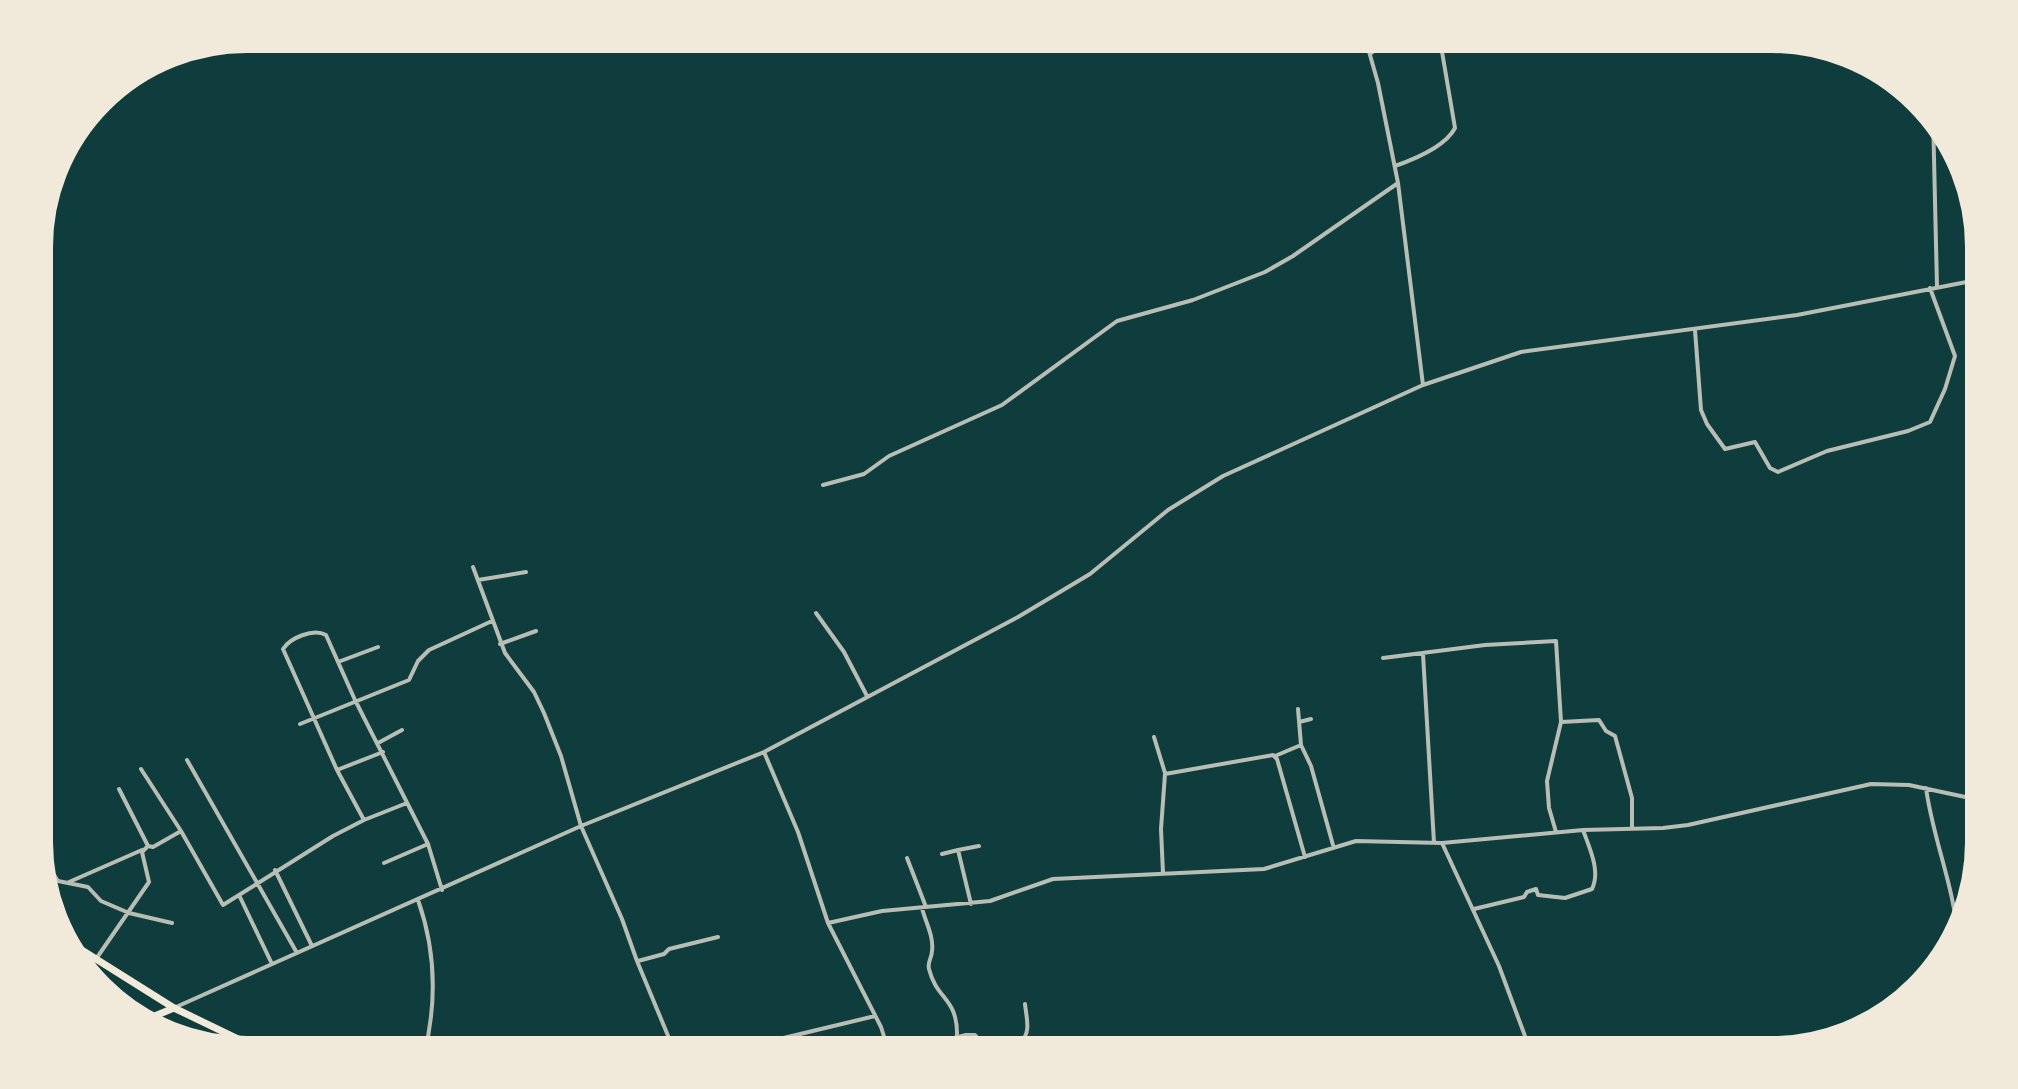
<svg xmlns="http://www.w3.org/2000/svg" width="2018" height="1089" font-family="Cabin,sans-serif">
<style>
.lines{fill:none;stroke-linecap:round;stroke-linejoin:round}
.minor{stroke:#b8beb3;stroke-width:4}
.primary{stroke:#f1e9da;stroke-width:7}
.rim{fill:none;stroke:#f1e9da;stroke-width:10}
</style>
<rect width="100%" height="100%" fill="#0f3d3e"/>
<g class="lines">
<!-- minor -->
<path class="minor" d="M1364,34L1378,83L1398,183L1423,385
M1370,54L1383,44L1425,34
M1933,115L1937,287
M1395,166C1415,159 1445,147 1455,128L1439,34
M1695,330L1701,410L1707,424L1725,449L1755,442L1770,468L1778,472L1827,451L1908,431L1930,422L1945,389L1955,356L1930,288
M1970,448L1983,450
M823,485L864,474L889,456L1002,405L1117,321L1193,300L1265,272L1293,256L1398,183
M473,567L505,653L534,692L544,713L561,756L581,826L622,919L637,961L676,1055
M478,580L526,572
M816,613L844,652L867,696
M500,644L536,631
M1423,654L1434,843
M1383,658L1485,645L1556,641L1561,722L1547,781L1549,808L1556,832
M338,662L378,647
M1299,722L1311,719
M1561,722L1599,720L1606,731L1615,736L1632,798V829
M300,724L409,680L418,661L429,650L492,621
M1154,737L1165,773
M378,743L402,730
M1301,745L1311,766L1333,845
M764,752L798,832L828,923
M1275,756L1301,745L1298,709
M187,760L297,953
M141,769L181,831L223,905L333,836L364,820L407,803
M337,770L383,752
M1926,788C1933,840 1955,888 1958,941
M364,820L337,770L283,649C290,638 313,628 326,635L355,700L428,844L442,890
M1442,843L1499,966L1532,1055
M148,846L153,847L181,831
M942,854L958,850
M36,856L43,858L58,881L88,887L101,901L129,913L172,923
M907,858L926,907
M384,863L428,844
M275,870L312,946
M1163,873L1161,829L1165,774L1273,755L1277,759L1305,857
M69,882L142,850
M239,895L272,964
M418,900C436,951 437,1003 424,1055
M971,904L958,850L979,846
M922,908C925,921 934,936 932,951C932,958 927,962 929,969C937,1001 958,997 957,1037
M1474,909L1524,897L1527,892L1536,889L1538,895L1565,898L1592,889C1601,871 1589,847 1583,830
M96,959L149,882L142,852L148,846L119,789
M638,961L664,954L669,949L718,937
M176,1007L581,826L764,752L1018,617L1090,574L1168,510L1223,476L1423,385L1521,352L1797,315L1982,279
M890,1054L966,1035H975L982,1043
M769,1055L767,1045L771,1041L875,1016
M869,1055L888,1048
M890,1055L881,1027L828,923L882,911L990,901L1053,879L1264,869L1356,841L1442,843L1583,830L1663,828L1688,825L1871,784L1909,785L1984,801
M983,1055V1042H1020C1032,1034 1026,1016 1025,1004"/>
<!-- primary -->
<path class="primary" d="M61,937L174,1008L271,1055
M140,1022L174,1008"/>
</g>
<!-- crop -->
<path d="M0 0H2018V1089H0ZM247 48H1771A199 199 0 0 1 1970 247V842A199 199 0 0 1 1771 1041H247A199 199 0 0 1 48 842V247A199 199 0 0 1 247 48Z" fill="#f1e9da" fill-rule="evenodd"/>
<path class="rim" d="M247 48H1771A199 199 0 0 1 1970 247V842A199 199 0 0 1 1771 1041H247A199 199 0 0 1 48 842V247A199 199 0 0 1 247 48Z"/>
</svg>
